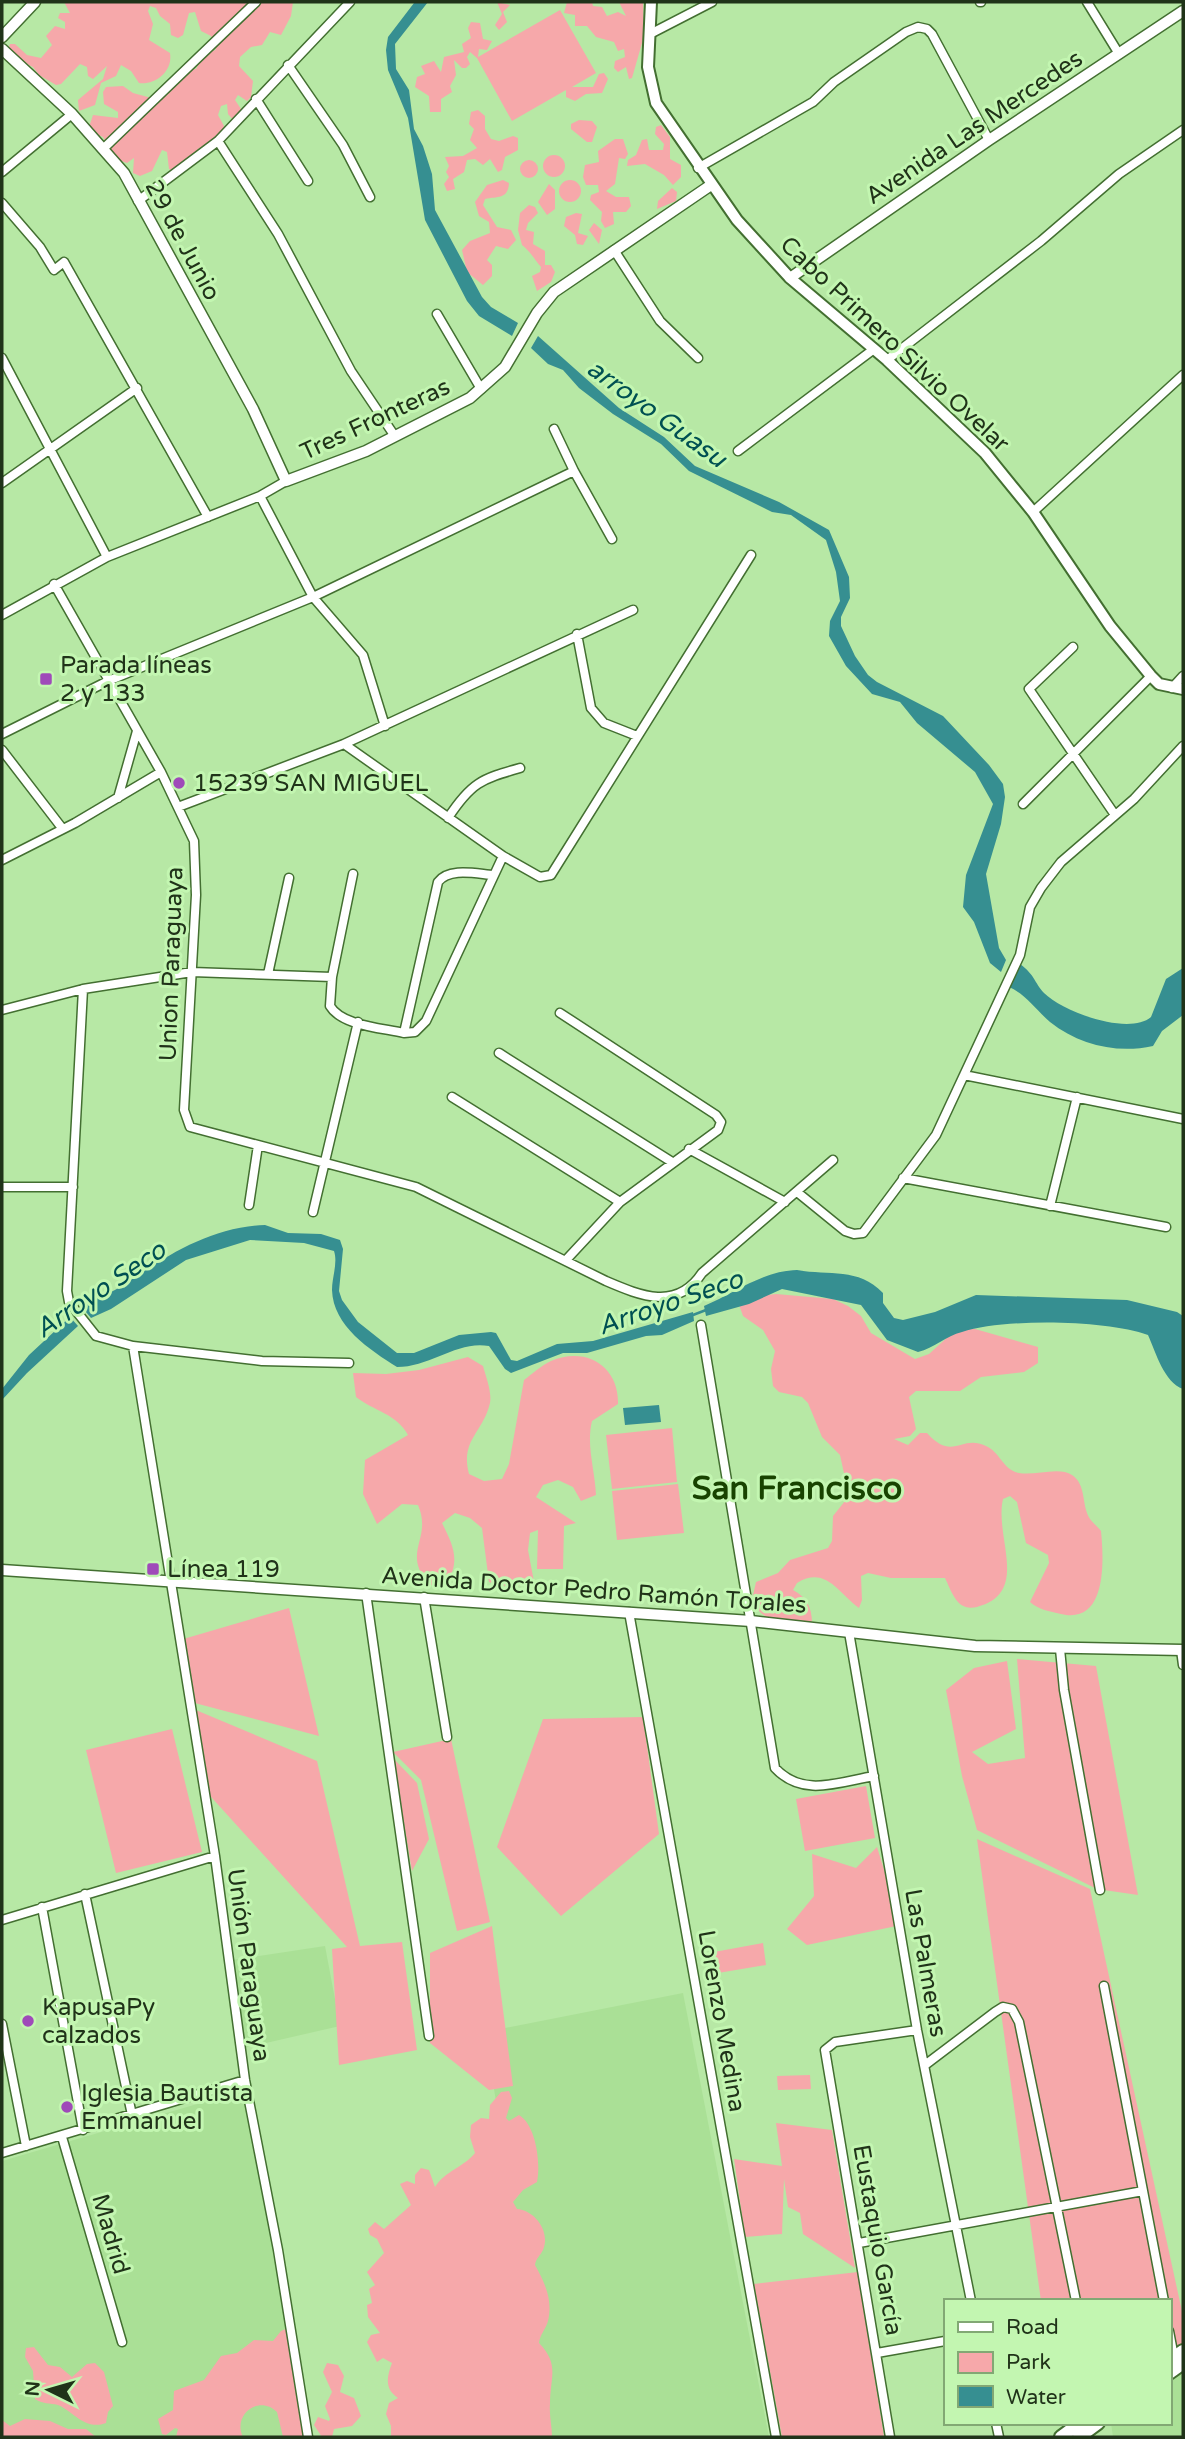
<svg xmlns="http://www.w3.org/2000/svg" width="1185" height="2439" font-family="'Varela Round',sans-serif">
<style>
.built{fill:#aae096}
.green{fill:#f6a8aa}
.water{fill:#368f91}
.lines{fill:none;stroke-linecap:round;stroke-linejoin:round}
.stream{stroke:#368f91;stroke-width:2.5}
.minor-casing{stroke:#436f31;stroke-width:11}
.tertiary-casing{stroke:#436f31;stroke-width:13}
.secondary-casing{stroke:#436f31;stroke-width:14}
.primary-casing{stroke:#436f31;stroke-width:16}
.minor{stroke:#fff;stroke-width:8}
.tertiary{stroke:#fff;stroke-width:10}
.secondary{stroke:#fff;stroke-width:10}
.primary{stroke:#fff;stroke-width:12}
.poi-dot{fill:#9f4ab9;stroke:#c3f6b1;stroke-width:2.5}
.labels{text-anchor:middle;stroke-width:6;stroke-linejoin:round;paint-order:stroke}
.street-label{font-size:24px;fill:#203319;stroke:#c3f6b1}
.poi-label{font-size:24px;fill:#203319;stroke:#c3f6b1;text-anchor:start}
.water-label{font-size:26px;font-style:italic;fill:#005052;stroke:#c3f6b1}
.district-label{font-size:32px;font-weight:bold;fill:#184300;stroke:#c3f6b1}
</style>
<rect width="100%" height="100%" fill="#b7e8a5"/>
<!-- built -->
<path class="built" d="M325,1946L340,2026L244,2048L232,1960Z
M683,1993L769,2437H549L485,2032Z
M252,2088L308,2437H2V2161Z
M1183,2371V2437H1113L1111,2423H1169V2381Z"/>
<!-- green -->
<path class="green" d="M64,2L92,3L293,2L291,16L281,35L270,32L262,45L251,47L240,57L239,66L253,81L251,97L247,101L238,95L235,100L243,112L234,121L228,114L227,104L221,106L218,115L224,126L219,139L198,149L184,172L179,174L169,169L167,152L162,150L152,171L140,176L133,173L134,158L127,163L116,159L103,137L92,132L89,127L93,115L118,118V112L104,104L103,92L106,87L123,86L133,93L155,99L185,70L196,69L205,52L216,50L211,36L201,31L195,12L189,13L183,35L178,38L171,35L170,24L160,16L156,8L150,6L148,11L153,24L149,40L170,53C173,71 156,85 139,83L131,71L121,65L116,76L101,83L95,105L79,111L78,100L103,79L107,66L93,79L88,76L87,67L80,64L61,84L56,85L39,75L33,67L7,54L10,44H15L27,55L41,58L52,45L46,36L55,26L65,29V22L58,18L60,13H70Z
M497,2L510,5L503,12L507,22L499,30L495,25L502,14Z
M567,2H592L593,6L602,7L607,16L618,12L626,16L619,2H643L644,36L632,78L629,79L626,67L618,72L614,68L615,61L625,57L624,49L618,51L614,42L596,37L587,26H575V15L564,13Z
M560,10L596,73L572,87H593L599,74L604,73L608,79L602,93L586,94L575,101L566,97V90L512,121L477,58L470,52L467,57L470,64L466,68H462L454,60L456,75L450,86L452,92L441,99V112H430L429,96L415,87L417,77L425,74L421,66L434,61L441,72L444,57L464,52L462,44L471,38L468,28L471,22L480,23L483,39L492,41L487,50L479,49L478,57Z
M478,110L485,116V129L491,139L499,141L513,136L518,138V150L505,157L502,170L498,172L490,159L483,165L475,159L467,160L464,172L453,179L455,189L447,191L444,184L449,177L446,172L449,166L445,157L463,156L477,148L470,140L474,129L469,124L471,112Z
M579,120L592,121L597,127L592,142H587L571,129V124Z
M661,125L670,137V159L681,165V177L673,185L664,175L645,164L627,166L628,160L636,155L642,140L647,139L649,150H663L664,144L655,134L656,127Z
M615,139H623L628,154L625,159L619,158L615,184L606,191L616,197H629L631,206L626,212H613L614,224L605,228L601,221L602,212L590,200L591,195L599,192L598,185H586L583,177L585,165L599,162L598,151Z
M543 166a11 11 0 1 1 22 0a11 11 0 1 1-22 0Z
M520 169a9 9 0 1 1 18 0a9 9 0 1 1-18 0Z
M503,180L509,183C508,200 497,196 485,199L483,205L497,227L511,230L516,240L508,249L496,246L487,260L492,265V276L483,285L467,272L462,250L470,241L490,233L489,222L479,216L475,202L487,185Z
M559 191a11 11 0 1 1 22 0a11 11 0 1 1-22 0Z
M549,184L555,190V209L547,215L538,202Z
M672,188L677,192L676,201L657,209L658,201Z
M529,205L535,207L538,213L528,223L526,230L534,232L533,244L545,251V265H551L555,272L551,282L537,291L532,276L540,272L541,267C535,260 529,250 522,245L518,230L520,213Z
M576,213L582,214L578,233L588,236L583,245L577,244L575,235L564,226L566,217Z
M594,223L602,230L599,244L589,230Z
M776,1294L833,1299L848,1306L861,1316L871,1333L915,1359L929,1354L961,1325L1038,1347V1363L1024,1372L981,1377L960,1391H916L909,1397L916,1429L910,1436L894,1439L908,1445L920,1433H927C953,1462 961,1434 986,1446C1000,1452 1003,1470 1019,1473C1035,1476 1059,1466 1072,1475C1087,1485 1081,1505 1090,1519C1093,1523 1098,1527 1101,1531C1104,1561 1107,1625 1061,1614C1049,1611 1039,1610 1030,1602L1049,1563L1048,1555L1026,1543L1017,1502L1010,1496L1003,1499C994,1537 1031,1593 977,1607C957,1612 952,1592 945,1578H891L868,1573L861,1576L862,1600L859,1608C839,1594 826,1565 797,1583L793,1590C806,1597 812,1607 812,1623L807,1628C786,1626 760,1621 752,1600L756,1582L778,1573L790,1560L828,1548L832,1541L833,1516L849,1496L840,1455L822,1437L808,1403L802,1397L779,1392L773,1386L771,1369L775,1351L763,1330L743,1316L737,1299Z
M468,1357L483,1366C486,1377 492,1392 490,1403C483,1433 460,1440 469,1474L484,1481L502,1479L509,1464L524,1380C532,1374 542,1365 551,1361C586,1346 619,1366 618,1404L592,1421C586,1445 595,1470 596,1495L581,1501L573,1487L558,1480L543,1485L536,1497L576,1523L564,1526L563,1569H537L538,1530L530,1533L528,1550L534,1582C517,1587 506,1588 489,1582L482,1528L470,1518L455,1513L442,1523C454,1547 461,1562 445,1586L430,1585C400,1552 433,1540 418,1505L402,1504L377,1524L363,1494L365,1460L408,1435C397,1414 374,1411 356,1397L353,1373L386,1374L419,1370Z
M672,1428L677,1482L612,1489L606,1435Z
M678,1484L684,1533L617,1540L612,1491Z
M289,1608L319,1736L191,1702L180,1640Z
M1017,1659L1096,1666L1138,1895L1097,1889L977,1830L962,1776L946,1690L974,1668L1007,1661L1016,1729L972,1752L988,1764L1025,1758Z
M191,1708L317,1761L360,1946L402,1942L417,2050L339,2065L332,1949L347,1947L203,1788Z
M643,1717L659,1834L561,1916L497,1847L543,1719Z
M172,1729L202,1852L116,1873L86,1750Z
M451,1739L490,1922L457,1931L421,1780L393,1752Z
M393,1758L417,1783L429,1839L412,1871Z
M866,1786L875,1838L805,1851L796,1799Z
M977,1839L1090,1889L1183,2316V2344L1169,2353V2301H1041Z
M877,1847L901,1925L807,1945L787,1929L814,1896L812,1854L856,1868Z
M492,1926L513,2086L489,2090L430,2043V1953Z
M763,1943L766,1965L718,1973L714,1952Z
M810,2075L811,2089L778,2090L777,2076Z
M509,2091L512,2098L506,2118L509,2121L519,2115C536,2125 541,2163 537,2182L523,2190L513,2202L517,2209C534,2210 551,2231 543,2250C540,2256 536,2258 535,2265C545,2283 553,2300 548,2321C546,2329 540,2334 539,2343C560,2365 550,2377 550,2404C549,2415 552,2426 552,2437H391V2426L386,2414L389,2403L398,2398C384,2389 387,2376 392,2363L383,2358L377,2362L367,2342L371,2335L380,2333L368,2317L367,2305L372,2303L369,2289L375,2285L367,2272L384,2253L377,2239L370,2235L368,2229L375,2222L384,2229L411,2205L400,2184L407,2181L415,2184V2175L421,2168L429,2170L435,2187C445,2171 464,2167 475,2153L470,2137L471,2125L481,2118L489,2119L490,2105L501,2092Z
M776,2123L832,2130L855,2268L803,2234L800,2213L788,2207L784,2179L782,2234L745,2237L734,2159L782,2166Z
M858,2272L884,2437H782L754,2284Z
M288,2328L302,2372L295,2384L306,2393L311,2437H283L277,2412C259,2394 232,2415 243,2437H176L178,2429L175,2428L166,2435L162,2434L158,2419L173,2410L174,2391L204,2380L221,2356L237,2353L254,2340L273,2341L281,2331Z
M34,2347L48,2365L60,2367L72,2377L87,2364L95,2363L104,2372L113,2406L108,2412L106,2423C85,2431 73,2411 58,2405C50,2403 42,2404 35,2399L33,2371L25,2357L26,2348Z
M327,2363L338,2365L344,2376L340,2392L354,2398L361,2416L352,2426L334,2429L332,2437H322L314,2425L318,2417L329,2421L330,2419L325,2406L332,2392L323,2372Z
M25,2419L50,2421L68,2429H86L96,2437H2V2420L10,2426Z"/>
<!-- water -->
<path class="water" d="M428,2L395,44L396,69L409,90L414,129L423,146L432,174L435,210L482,297L491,307L518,323L512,336L479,316L467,301L425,220L408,118L388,70L386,50L388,37L414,3Z
M538,336L619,408L664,437L695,466L779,502L829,530L849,577L850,598L841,617V626L855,656L868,675L877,682L943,716L989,765L1003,784L1005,797L1001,824L986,874L999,948L1006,960L1001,972L990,963L974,922L963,907L966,875L993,804L975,772L917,723L900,702L872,694L846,666L829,636L830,621L840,601L836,572L826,540L791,515L772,512L689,471L661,444L613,414L579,388L563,370L548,364L531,348Z
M1020,964C1035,975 1034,982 1044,993C1063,1012 1129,1036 1151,1017L1166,979L1183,968V1015L1162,1031L1153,1046C1117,1054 1079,1045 1050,1022C1035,1009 1027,995 1009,987Z
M265,1225L288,1233L321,1234L340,1240L343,1249L339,1291L342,1300L358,1322L397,1353H414L459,1335L491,1332L496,1333L511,1360L517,1361L557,1344L593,1341L693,1312L694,1321L662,1335L646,1336L587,1353H563L511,1373L505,1369L489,1346C458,1340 430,1367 397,1367C370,1350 333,1326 332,1290C332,1277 338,1263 334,1251L304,1243L250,1240L186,1260L111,1309L91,1318L81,1306C93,1298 108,1295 120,1287C165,1257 209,1227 265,1225Z
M797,1270C830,1276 858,1267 883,1293V1303L894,1318L903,1320L935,1312L976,1295L1127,1300L1177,1312L1183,1316V1389C1164,1382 1156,1353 1148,1335C1106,1320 1006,1318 962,1332C946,1336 934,1348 918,1352L887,1340L861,1305L782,1289L749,1304L706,1316L704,1306C735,1293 762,1271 797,1270Z
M70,1317L78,1326L27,1373L2,1400V1389L29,1355Z
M659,1405L661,1422L625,1425L623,1408Z"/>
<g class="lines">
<!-- stream -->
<path class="stream" d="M693,1315L706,1310"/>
<defs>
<path id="minor" d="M980,2H981
M1087,2L1119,54
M650,34L712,2
M288,65L343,145L370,197
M256,99L308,181
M218,141L278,234L351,371L394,435
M103,149L256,2
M698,168L813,102L834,82L906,32L918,27L927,29L932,34L989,140
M2,172L72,114
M138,201L218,141L350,2
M2,203L40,247L54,270L64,262L208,517
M614,250L660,321L698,358
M437,314L481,389
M2,358L107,557
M887,360L1041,241L1119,174L1183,130
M554,429L574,471L612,539
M738,451L874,349
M2,483L137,388
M260,496L313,597L363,655L385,726
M1033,512L1183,375
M54,584L161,772L194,841L196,895L184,1110L190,1127L416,1187L606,1281C641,1296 677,1311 702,1273L833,1160
M2,615L107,557L260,496L286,481
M577,634L591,708L604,723L637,736
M1073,647L1029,689L1115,815
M1172,688L1183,676
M2,734L108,681L313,597L574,471
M344,744L633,610
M2,750L62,828
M118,798L137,731
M1023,804L1151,676
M178,807L344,744L503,856L540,877L551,875L751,555
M448,818C471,783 481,779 520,768
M2,860L75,823L161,772
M353,874L332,977L330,1006C342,1026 383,1028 404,1033L438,882C449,867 477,874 494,875
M268,974L289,878
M83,989L67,1291L69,1302L96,1336L133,1346L215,1856L245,2080L278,2250L308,2437
M2,1010L83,989L192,972L332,977
M560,1013L716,1115L721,1122L718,1130L620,1202L566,1260
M404,1033L415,1032L426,1021L503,856
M499,1053L672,1162
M964,1075L1183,1119
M452,1097L620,1202
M689,1149L785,1202
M903,1178L1166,1227
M2,1187H73
M797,1192L845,1231L854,1234L863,1233L936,1135L1020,955L1030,907L1041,888L1061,862L1134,799L1183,746
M249,1205L258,1145
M1050,1206L1077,1097
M313,1212L358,1022
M701,1325L775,1768C803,1798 839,1782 874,1776
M133,1346L262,1361L349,1363
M366,1593L429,2036
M424,1597L447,1737
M629,1612L776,2437
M849,1632L917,2030L971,2301
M1060,1649L1064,1690L1100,1890
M1181,1650L1183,1665
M85,1894L132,2115
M42,1907L83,2130
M2,1920L215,1856
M1104,1986L1164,2301
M2,2024L26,2146
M925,2065L995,2012L1003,2007L1012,2009L1019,2022L1076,2301
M62,2137L122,2342
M2,2153L245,2080
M859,2243L1143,2191
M1169,2331L1174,2357
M877,2353L945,2341
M996,2423L999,2437
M890,2437L825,2050L835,2042L917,2030"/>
<path id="tertiary" d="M2,37L35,2
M2,49L72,114L124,173L253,409L286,481L366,451L470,398L505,367L537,313L554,292L711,185
M790,278L989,140L1183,11
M2,1570L751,1621L975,1646L1183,1650"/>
<path id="secondary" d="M651,2L648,67L656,103L737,220L790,278L887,360L985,453L1033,512L1110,626L1151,676L1159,684L1183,689"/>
<path id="primary" d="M1169,2361L1183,2351
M1169,2373L1183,2363
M1061,2437L1080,2423
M1079,2437L1098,2423"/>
</defs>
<!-- minor casing -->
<use href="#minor" class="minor-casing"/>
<!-- tertiary casing -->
<use href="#tertiary" class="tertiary-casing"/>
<!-- secondary casing -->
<use href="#secondary" class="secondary-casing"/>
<!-- primary casing -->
<use href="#primary" class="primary-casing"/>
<!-- minor -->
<use href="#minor" class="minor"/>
<!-- tertiary -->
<use href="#tertiary" class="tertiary"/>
<!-- secondary -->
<use href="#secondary" class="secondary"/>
<!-- primary -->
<use href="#primary" class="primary"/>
</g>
<!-- markers -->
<g class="poi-dot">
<rect x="39" y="672" width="14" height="14" rx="3.5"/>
<circle cx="179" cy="783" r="7"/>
<rect x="146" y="1562" width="14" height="14" rx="3.5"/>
<circle cx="28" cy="2021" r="7"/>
<circle cx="67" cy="2107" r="7"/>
</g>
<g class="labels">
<!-- street labels -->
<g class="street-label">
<text transform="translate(974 127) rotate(-34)" y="8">Avenida Las Mercedes</text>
<text transform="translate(183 240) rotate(62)" y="8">29 de Junio</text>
<text transform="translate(895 344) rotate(43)" y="8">Cabo Primero Silvio Ovelar</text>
<text transform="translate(375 419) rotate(-25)" y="8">Tres Fronteras</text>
<text transform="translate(171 964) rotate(-88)" y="8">Union Paraguaya</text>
<text transform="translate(594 1590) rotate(4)" y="8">Avenida Doctor Pedro Ramón Torales</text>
<text transform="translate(926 1963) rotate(80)" y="8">Las Palmeras</text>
<text transform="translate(249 1965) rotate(82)" y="8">Unión Paraguaya</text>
<text transform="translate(722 2021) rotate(80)" y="8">Lorenzo Medina</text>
<text transform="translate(111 2234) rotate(74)" y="8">Madrid</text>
<text transform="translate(878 2240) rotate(80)" y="8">Eustaquio García</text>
</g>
<!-- poi labels -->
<g class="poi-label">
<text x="60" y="673">Parada líneas<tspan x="60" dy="28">2 y 133</tspan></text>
<text x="193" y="791">15239 SAN MIGUEL</text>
<text x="167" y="1577">Línea 119</text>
<text x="42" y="2015">KapusaPy<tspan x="42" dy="28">calzados</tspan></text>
<text x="81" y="2101">Iglesia Bautista<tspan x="81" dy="28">Emmanuel</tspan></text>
</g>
<!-- water labels -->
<g class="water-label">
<text transform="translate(657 413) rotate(36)" y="9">arroyo Guasu</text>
<text transform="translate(100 1289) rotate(-34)" y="9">Arroyo Seco</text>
<text transform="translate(670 1302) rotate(-19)" y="9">Arroyo Seco</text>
</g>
<!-- district labels -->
<g class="district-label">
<text x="797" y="1499">San Francisco</text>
</g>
</g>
<!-- border -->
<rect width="1185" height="2439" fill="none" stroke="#203319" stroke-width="7"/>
<!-- legend -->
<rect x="944" y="2299" width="228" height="126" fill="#c3f6b1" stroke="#82a874" stroke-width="2"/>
<rect x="958" y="2322" width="35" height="10" fill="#ffffff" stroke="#82a874" stroke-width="2"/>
<text x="1006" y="2334" font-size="21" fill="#203319">Road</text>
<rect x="958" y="2352" width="35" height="21" fill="#f6a8aa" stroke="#82a874" stroke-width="2"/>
<text x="1006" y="2369" font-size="21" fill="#203319">Park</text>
<rect x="958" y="2386" width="35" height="21" fill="#368f91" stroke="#82a874" stroke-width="2"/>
<text x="1006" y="2404" font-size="21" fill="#203319">Water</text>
<!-- north arrow -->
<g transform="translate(49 2390) rotate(275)" stroke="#c3f6b1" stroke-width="5" paint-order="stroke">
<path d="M0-5L12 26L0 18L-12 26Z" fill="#203319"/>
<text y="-10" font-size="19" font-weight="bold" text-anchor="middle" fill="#203319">N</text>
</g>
</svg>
